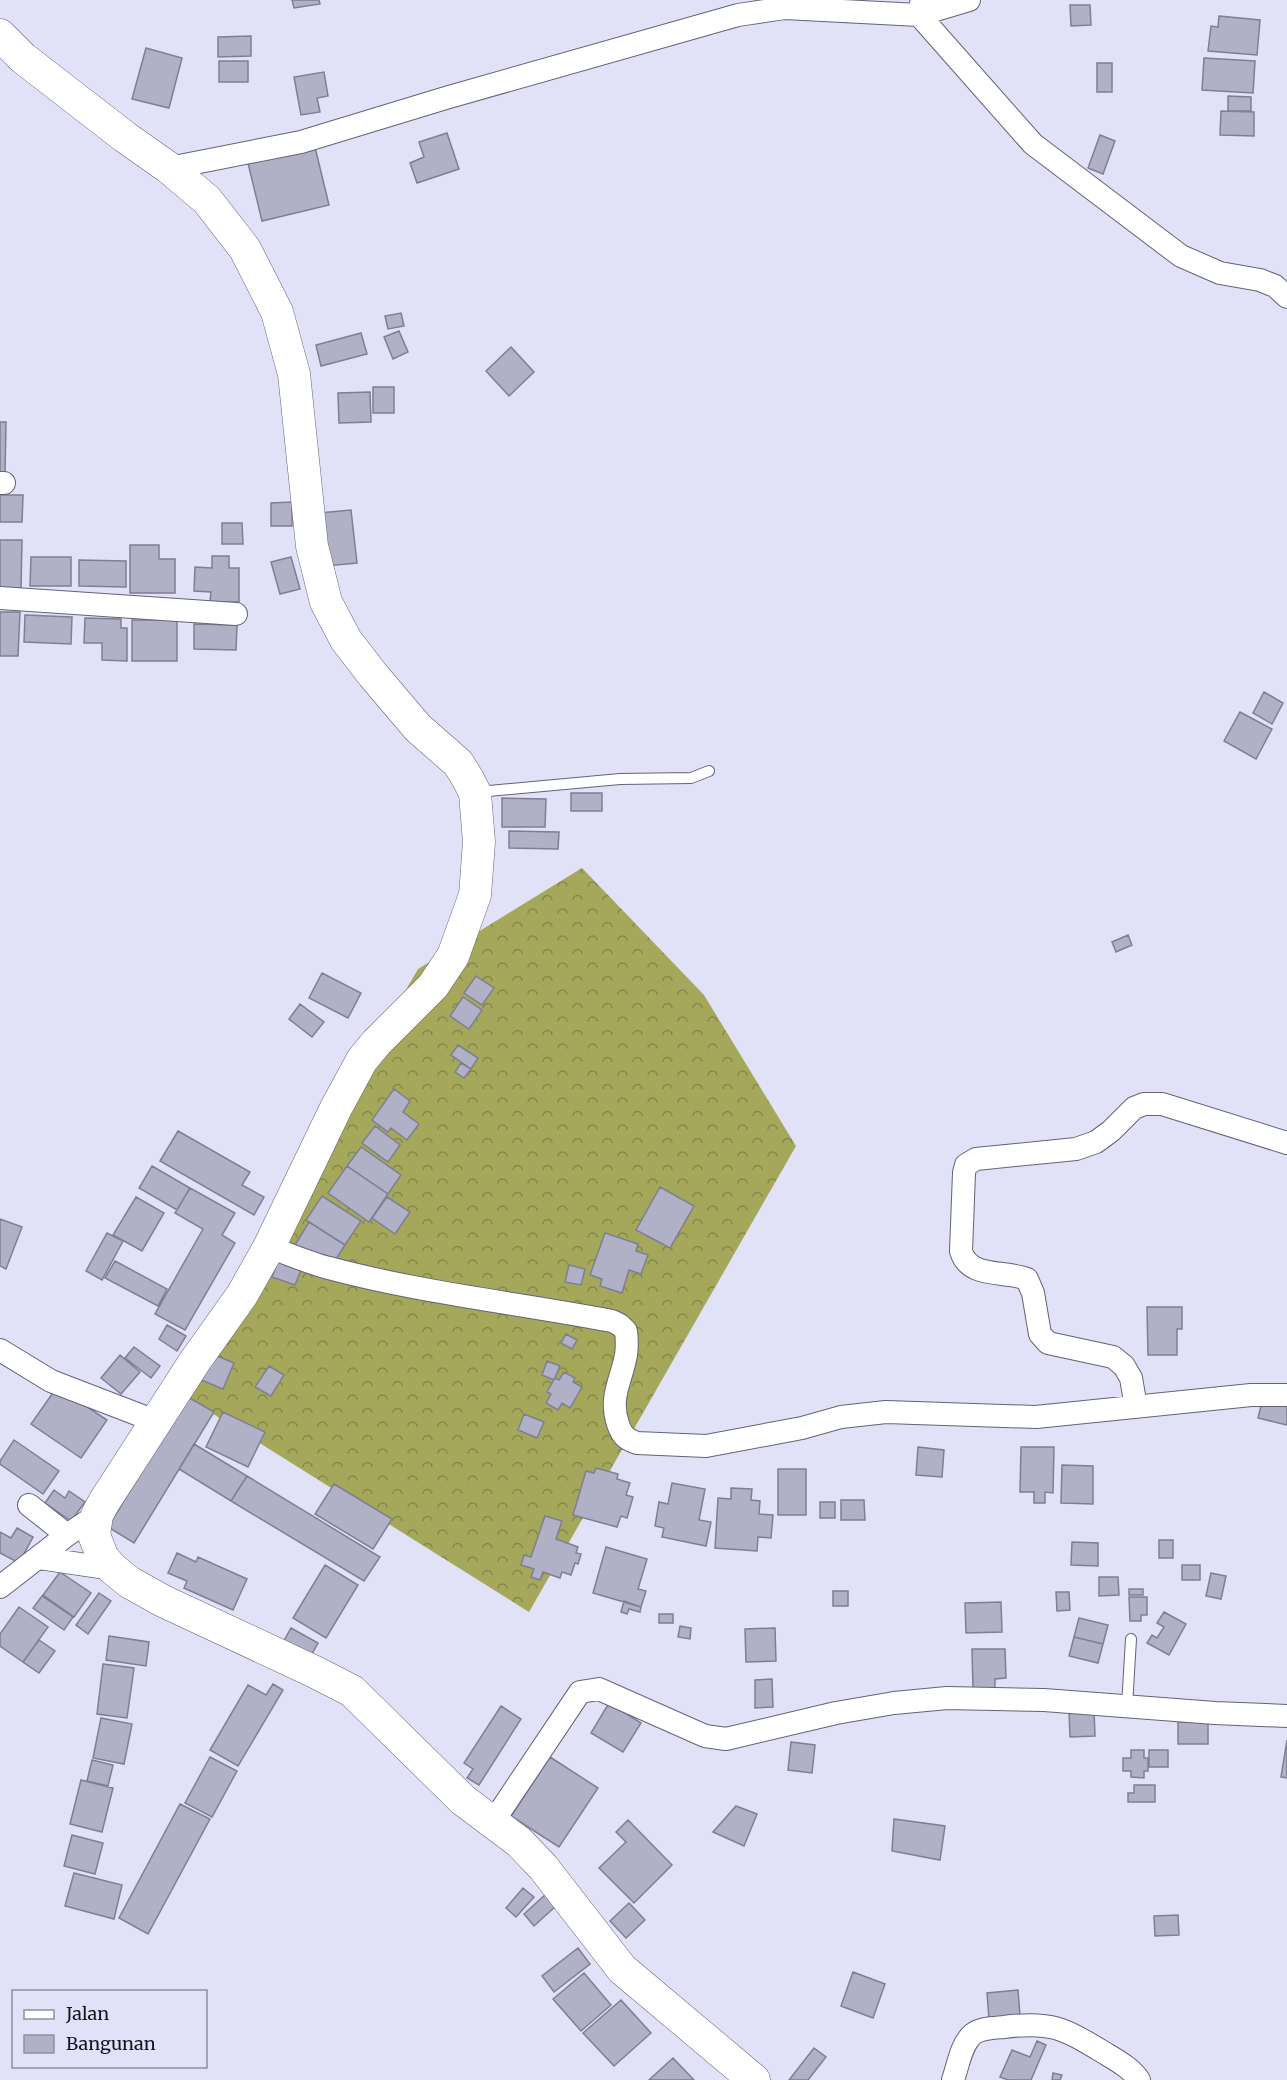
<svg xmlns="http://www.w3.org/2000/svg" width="1287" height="2080" font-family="Merriweather,serif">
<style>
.forest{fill:url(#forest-crowns)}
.building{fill:#b0b0c6;stroke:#7f7f93;stroke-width:1.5}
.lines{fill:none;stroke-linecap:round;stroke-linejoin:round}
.service-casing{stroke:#636377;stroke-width:12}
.minor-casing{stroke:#636377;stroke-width:24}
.secondary-casing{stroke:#636377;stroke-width:33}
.service{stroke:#fff;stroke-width:10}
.minor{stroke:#fff;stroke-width:22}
.secondary{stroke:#fff;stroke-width:32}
</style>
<defs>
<pattern id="forest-crowns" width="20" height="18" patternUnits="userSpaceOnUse" patternTransform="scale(1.5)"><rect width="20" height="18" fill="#a5a75a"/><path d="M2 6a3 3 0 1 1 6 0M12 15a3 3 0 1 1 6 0" fill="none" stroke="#85874a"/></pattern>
</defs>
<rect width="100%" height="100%" fill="#e1e1f8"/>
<!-- forest -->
<path class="forest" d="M582,868L704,995L796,1146L529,1612L175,1390L418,969Z"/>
<!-- building -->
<path class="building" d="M292,0H319L320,4L294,8Z
M1070,5H1090L1091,25L1071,26Z
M1219,16L1260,20L1257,55L1208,51L1211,26L1218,27Z
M251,36V56L218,57V37Z
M146,48L182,58L169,108L132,99Z
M1204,58L1255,61L1253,93L1202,90Z
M219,61H248V82H219Z
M1097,63H1112V92H1097Z
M324,72L328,96L317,98L320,112L301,115L294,77Z
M1228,96L1251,97V111H1228Z
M1221,111L1254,112V136L1220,135Z
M447,133L459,169L417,183L410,163L424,157L419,142Z
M1100,135L1115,141L1103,174L1088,168Z
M314,143L329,205L262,221L247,159Z
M401,313L404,326L388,329L385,316Z
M399,331L408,352L393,359L384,337Z
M361,333L367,354L321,366L316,345Z
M511,347L534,372L509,396L486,371Z
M373,387H394V413H373Z
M370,392L371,422L339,423L338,393Z
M0,422H6L5,473H0Z
M0,495H23L22,522H0Z
M292,502V526H271V503Z
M351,510L357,563L325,566L319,513Z
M222,523H242L243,544H222Z
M0,540H22L21,589L0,588Z
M130,545H159V559H175V593H130Z
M212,556H229V568H239V602H210L211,592L194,591L195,567L212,568Z
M31,557H71V586H30Z
M291,557L300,589L280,594L271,562Z
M79,560L126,561V587L79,586Z
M0,612H20L18,656H0Z
M25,615L72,617L71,644L24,642Z
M85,618L121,619V628H127V661L102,660V643H84Z
M132,620H177V661H132Z
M194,624L237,625L236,650L194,649Z
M1264,692L1283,703L1272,724L1253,713Z
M1240,712L1272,729L1256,759L1224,741Z
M571,793H602V811H571Z
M502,798L546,799L545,827H502Z
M509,831L559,832L558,849L509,848Z
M1128,935L1132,945L1116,952L1112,942Z
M322,973L361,993L348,1018L309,998Z
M476,976L494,988L482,1005L464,993Z
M463,997L482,1010L469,1029L450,1016Z
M300,1004L324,1022L312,1037L289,1019Z
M458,1045L478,1058L471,1069L451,1055Z
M461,1063L471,1069L464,1078L455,1072Z
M394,1089L410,1101L403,1112L419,1124L407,1140L391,1128L388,1132L372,1120Z
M375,1126L400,1145L388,1162L362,1143Z
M178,1131L250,1172L242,1185L264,1197L254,1215L160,1161Z
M361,1147L401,1175L388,1194L347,1166Z
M152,1166L190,1188L177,1210L139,1188Z
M347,1166L388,1194L369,1222L328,1193Z
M660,1187L694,1206L670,1248L636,1230Z
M190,1188L235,1213L222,1235L235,1243L185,1330L155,1314L203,1229L175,1213Z
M322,1196L361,1221L345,1245L306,1220Z
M136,1197L164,1213L142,1251L113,1235Z
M387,1197L410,1212L395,1234L372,1218Z
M0,1219L22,1227L6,1269L0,1266Z
M309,1222L345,1245L331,1267L295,1245Z
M107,1233L123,1241L102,1280L86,1271Z
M605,1233L638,1244L636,1251L648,1255L641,1274L629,1270L622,1293L600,1286L602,1279L590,1275Z
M115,1261L167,1289L158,1306L105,1278Z
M278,1261L301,1270L295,1285L272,1277Z
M569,1265L585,1269L581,1285L565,1282Z
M1147,1307H1182V1329H1177V1355H1148Z
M167,1325L186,1336L177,1351L159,1339Z
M566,1334L577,1340L572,1349L561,1343Z
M134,1347L160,1366L151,1378L125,1358Z
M210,1353L234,1363L223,1389L199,1379Z
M120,1355L140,1372L121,1394L101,1378Z
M547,1361L560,1366L554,1380L542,1375Z
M269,1366L284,1375L271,1396L255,1387Z
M564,1372L575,1378L573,1382L582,1387L570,1408L562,1403L558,1410L546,1403L551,1394L547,1392L555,1378L559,1380Z
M57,1387L107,1420L81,1458L31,1424Z
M188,1397L214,1412L134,1543L108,1527Z
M1263,1398L1287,1404V1425L1258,1418Z
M223,1412L265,1432L248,1467L206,1447Z
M524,1414L544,1422L537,1438L518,1430Z
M14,1440L59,1471L43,1494L0,1464V1461Z
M194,1444L247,1476L231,1501L179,1469Z
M918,1447L944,1450L942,1477L916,1475Z
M1021,1447H1054L1053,1493L1045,1492V1503H1034V1492H1020Z
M1062,1465L1093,1466V1504L1061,1503Z
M596,1468L618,1474L617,1479L630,1483L626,1495L633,1497L627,1518L621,1516L617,1527L573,1515L586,1471L594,1473Z
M778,1469H806V1515H778Z
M247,1476L380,1557L364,1581L231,1501Z
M672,1483L705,1489L699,1520L711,1522L706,1546L662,1537L664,1528L655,1526L659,1502L668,1504Z
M334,1484L392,1519L373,1549L315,1514Z
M731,1488L752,1489L751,1500L760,1501L759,1514L773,1515L771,1538L758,1537L757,1551L715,1548L718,1498L731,1499Z
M54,1490L65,1498L69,1491L85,1502L71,1521L45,1503Z
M841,1500H864L865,1520H841Z
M820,1502H835V1518H820Z
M545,1516L562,1521L556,1539L578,1547L576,1553L581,1554L578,1564L575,1563L571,1575L562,1572L560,1578L543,1572L540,1580L531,1577L534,1569L521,1565L524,1555L531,1557Z
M17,1528L33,1537L19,1563L0,1553V1532L11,1538Z
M1159,1540H1173V1558H1159Z
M1072,1542L1098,1543V1566L1071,1565Z
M606,1547L647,1559L638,1589L646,1591L641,1607L593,1593Z
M177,1553L196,1562L198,1557L247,1579L233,1610L184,1588L187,1581L168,1573Z
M325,1565L358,1585L326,1638L293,1618Z
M1182,1565H1200V1580H1182Z
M60,1572L91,1593L74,1617L43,1595Z
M1211,1573L1226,1576L1221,1599L1206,1596Z
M1099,1577H1118L1119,1595L1099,1596Z
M1129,1589H1143V1595H1129Z
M833,1591H848V1606H833Z
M1056,1592H1069L1070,1610L1057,1611Z
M99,1593L111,1601L88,1634L76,1625Z
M42,1596L73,1617L64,1630L33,1608Z
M1129,1597H1147V1615H1141V1621H1130Z
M624,1601L641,1607L640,1612L629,1609L627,1614L621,1612Z
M1001,1602L1002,1632L966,1633L965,1603Z
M19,1607L48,1627L23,1662L0,1646V1634Z
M1164,1612L1186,1624L1169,1655L1147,1643L1152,1635L1157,1638L1164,1627L1157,1623Z
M659,1614H673V1623H659Z
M1079,1618L1108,1625L1103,1644L1074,1637Z
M680,1626L691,1628L690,1639L678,1637Z
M291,1628L318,1643L308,1661L281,1646Z
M775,1628L776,1661L746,1662L745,1629Z
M109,1636L149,1642L146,1666L106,1660Z
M1074,1637L1103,1644L1098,1663L1069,1656Z
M39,1640L55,1651L39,1673L23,1662Z
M972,1649H1005L1006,1678L995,1679V1688L973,1689Z
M103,1664L134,1668L127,1718L97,1714Z
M772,1679L773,1707L755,1708V1680Z
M273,1684L283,1690L238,1766L210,1750L248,1685L266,1695Z
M609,1703L641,1723L623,1752L591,1733Z
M501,1706L521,1719L479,1785L467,1778L473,1769L464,1763Z
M1094,1710L1095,1736L1070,1737L1069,1711Z
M101,1718L132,1724L124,1764L93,1758Z
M1178,1722H1208V1744H1178Z
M1287,1740V1778L1281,1777Z
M791,1742L815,1745L812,1773L788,1770Z
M1131,1750H1144V1758H1148V1771H1144V1778L1131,1777V1771H1123V1758H1131Z
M1149,1750H1168V1767H1149Z
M210,1757L237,1771L212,1817L185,1803Z
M550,1757L598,1788L559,1847L511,1816Z
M92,1760L113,1765L108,1786L87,1781Z
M81,1780L113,1788L102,1832L70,1824Z
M1134,1785H1155V1802H1128V1793H1134Z
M180,1804L210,1819L148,1934L119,1918Z
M736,1806L757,1814L744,1846L713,1832Z
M894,1819L945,1826L940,1860L892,1851Z
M628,1820L672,1865L634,1903L599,1868L626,1842L616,1832Z
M72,1835L103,1843L95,1874L64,1866Z
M74,1873L122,1885L114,1919L65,1906Z
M523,1888L534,1897L516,1917L506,1908Z
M546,1894L557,1905L534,1926L524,1914Z
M629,1903L645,1920L626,1938L610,1921Z
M1178,1915L1179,1935L1155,1936L1154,1916Z
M578,1948L590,1964L554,1992L542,1976Z
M853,1972L885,1984L873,2018L841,2006Z
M584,1973L611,2005L581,2031L553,1999Z
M1018,1990L1020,2016L989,2019L987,1993Z
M621,2000L651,2033L614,2066L583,2033Z
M1037,2041L1046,2045L1031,2080H1008L1000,2077L1012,2050L1030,2057Z
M814,2048L826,2057L808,2080H789Z
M673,2058L694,2080H649Z
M1053,2073L1062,2075L1060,2080H1052Z"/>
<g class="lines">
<defs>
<path id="service" d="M478,792L620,779L691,778L709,771
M1127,1706L1131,1639"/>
<path id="minor" d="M921,4L919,15L1033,144L1181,256L1220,273L1260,280L1275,286L1287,297
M169,168L301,142L449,97L738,15L785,8L919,15L969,0
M0,483H4
M0,598L236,614
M269,1247C289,1254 309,1263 329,1268C422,1293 518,1303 612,1321L620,1325L626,1331C627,1339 627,1348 626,1355C621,1382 609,1397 618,1424C622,1436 626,1439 637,1443L706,1446L802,1428L841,1417L886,1412L1036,1417L1251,1395H1287
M0,1350L51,1381L155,1421
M1136,1407L1131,1378L1124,1366L1113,1357L1048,1343L1040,1334L1033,1293L1027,1279C1004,1270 969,1279 961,1251L964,1173L966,1165L976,1159L1076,1149L1096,1142L1111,1131L1134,1108L1144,1104H1162L1287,1143
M29,1505L67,1535
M39,1558L113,1569
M0,1587L67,1535L97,1515
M493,1822L580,1692L599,1689L705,1736L726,1739L836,1713L894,1703L947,1698L1044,1700L1215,1713L1287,1716
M953,2080C958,2066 961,2044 973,2034C981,2028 993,2028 1004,2027C1051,2021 1063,2028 1103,2052C1116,2060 1130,2067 1139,2080"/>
<path id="secondary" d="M0,35L23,58L125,137L169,168L207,200L245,249L277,312L294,374L312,546L326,602L346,640L373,675L418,728L458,763L468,779L475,793L479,842L475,895L453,956L433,986L376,1043L362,1060L336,1108L269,1247L242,1295L195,1361L104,1502L97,1515L94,1535L103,1558L113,1569L129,1582L163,1601L315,1672L352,1691L463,1800L519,1842L543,1867L622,1969L754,2080"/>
</defs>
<!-- service casing -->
<use href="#service" class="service-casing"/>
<!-- minor casing -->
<use href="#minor" class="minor-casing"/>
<!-- secondary casing -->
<use href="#secondary" class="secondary-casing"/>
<!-- service -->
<use href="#service" class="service"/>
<!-- minor -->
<use href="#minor" class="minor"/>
<!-- secondary -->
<use href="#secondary" class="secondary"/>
</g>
<!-- legend -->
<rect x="12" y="1990" width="195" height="78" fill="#e1e1f8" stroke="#8f8fa0" stroke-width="1.5"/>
<rect x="24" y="2010" width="30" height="9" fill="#ffffff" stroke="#8f8fa0" stroke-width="1.5"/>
<text x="66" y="2020" font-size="18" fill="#14141c">Jalan</text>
<rect x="24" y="2035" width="30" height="18" fill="#b0b0c6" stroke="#8f8fa0" stroke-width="1.5"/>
<text x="66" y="2050" font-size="18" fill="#14141c">Bangunan</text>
</svg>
